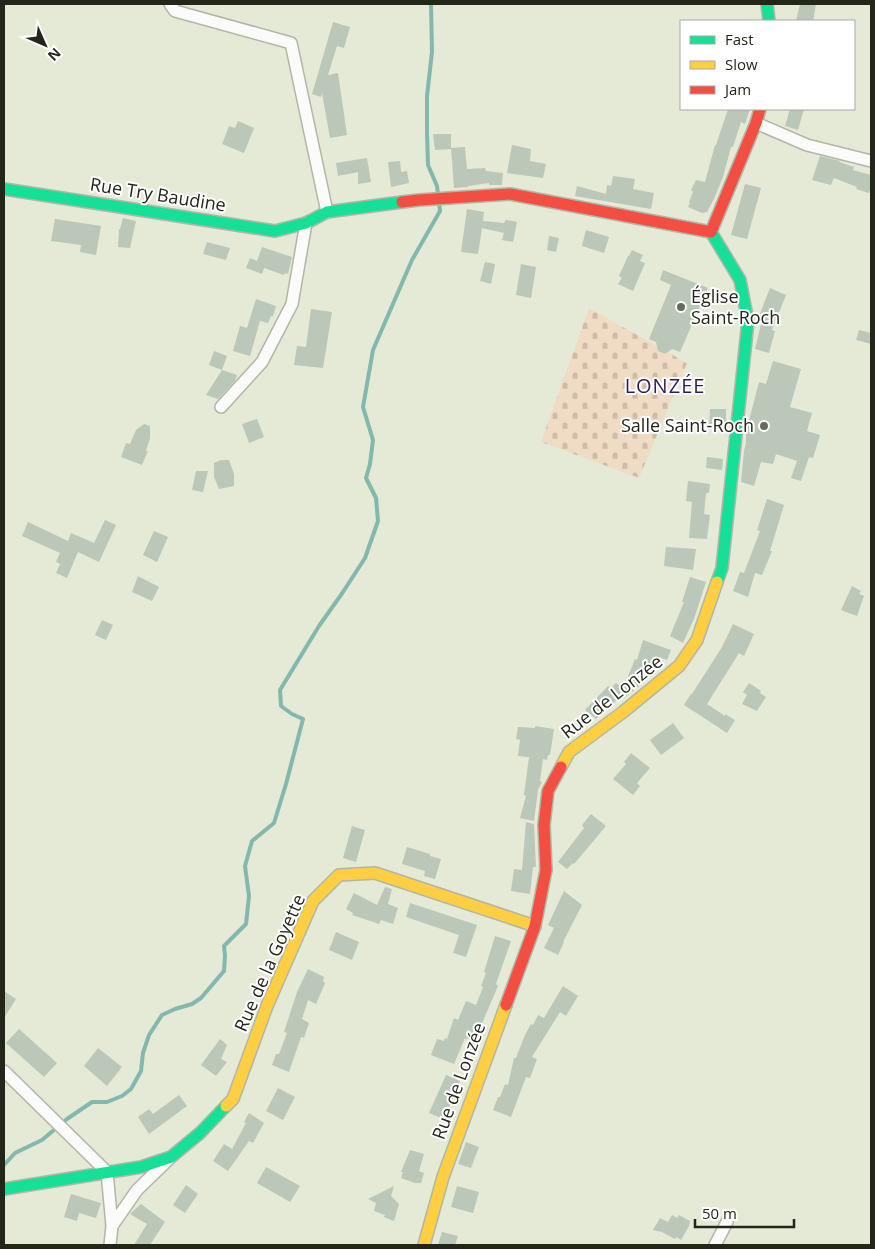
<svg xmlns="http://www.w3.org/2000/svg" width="875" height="1249" font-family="'Open Sans',sans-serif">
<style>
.cemetery{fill:url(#cemetery-stones)}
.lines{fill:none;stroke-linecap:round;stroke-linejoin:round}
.stream{stroke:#83b8ae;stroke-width:4}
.building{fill:#bbc7b8}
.street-casing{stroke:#b1b6a7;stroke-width:14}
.fast-casing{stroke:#b1b6a7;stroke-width:14}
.slow-casing{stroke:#b1b6a7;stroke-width:14}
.jam-casing{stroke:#b1b6a7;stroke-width:14}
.street{stroke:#fbfcf9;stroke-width:11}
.fast{stroke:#16e098;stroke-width:11}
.slow{stroke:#ffcf43;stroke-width:11}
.jam{stroke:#f24e42;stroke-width:11}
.poi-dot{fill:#676b5b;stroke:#fff;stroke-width:2}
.labels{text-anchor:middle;stroke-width:4;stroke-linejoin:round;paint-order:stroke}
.street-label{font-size:18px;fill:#232619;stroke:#fff}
.poi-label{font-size:18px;fill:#232619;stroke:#fff;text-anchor:start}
.quarter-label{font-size:20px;letter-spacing:1px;fill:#2d1d57;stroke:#fff}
</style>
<defs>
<pattern id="cemetery-stones" width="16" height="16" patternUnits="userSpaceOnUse" patternTransform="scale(1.25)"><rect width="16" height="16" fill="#f0dbc4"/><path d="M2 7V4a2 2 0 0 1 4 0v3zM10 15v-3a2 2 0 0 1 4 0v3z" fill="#cebca8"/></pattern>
</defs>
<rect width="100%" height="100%" fill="#e4ead6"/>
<!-- cemetery -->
<path class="cemetery" d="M589,308L687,363L639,478L541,442Z"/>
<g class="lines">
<!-- stream -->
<path class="stream" d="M431,4L432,52L427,96V133L428,165L437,186L438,195
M4,1165L15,1153L42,1140L67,1119L92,1102H107L122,1096L131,1089L141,1071L143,1053L149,1035L162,1015L175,1009L192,1004L201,998L224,971L225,956L224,946L246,924L249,896L245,866L252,841L274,823L286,784L303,719L292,714L281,706L280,690L319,626L343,592L365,558L378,521L376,498L366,478L370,464L373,440L363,407L373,350L412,260L440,211L439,202"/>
</g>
<!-- building -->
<path class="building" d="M800,4H816L813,21H796Z
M333,22L350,27L344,48L337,46L328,75L338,73L347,135L330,138L322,93L321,97L312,94Z
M728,109H750L745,124L741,122L733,147H731L723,177L714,199L707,212L702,213L688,207L690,203L689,202L693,192L691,190L696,180L705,182L715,145H716Z
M790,109H804L798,130L785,126Z
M238,121L254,128L244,153L222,144L229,126L235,128Z
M433,134H451V149L435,150Z
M512,145L531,149L530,161L546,164L543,178L507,173Z
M465,147L467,169L485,168L486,171L503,173L502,185H489V183L468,186V187L454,188L451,148Z
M820,156L840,161L839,162L854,167L853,170L871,175V186L869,193L856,189L857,187L834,178L831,185L812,180Z
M367,158L371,182L358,184V172L338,176L336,163Z
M400,161L401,172L407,171L409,183L391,187L388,162Z
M613,176L635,179L633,189L654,193L651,209L575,196L577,186L606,194L607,185L611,186Z
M745,184L761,188L747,239L731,235Z
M467,209L484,212L483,221L504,223L506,220L517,222L513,242L502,240L504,233L482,228L478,254L461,252Z
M123,218L136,221L130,248L118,247L119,229H120Z
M55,219L101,226L96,255L80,252L81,245L51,241Z
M586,230L609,237L604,253L582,246Z
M549,236L559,238L556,252L547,250Z
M207,242L230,248L226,260L203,254Z
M262,247L292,257L288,274L285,273L284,275L264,268L262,274L246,268L250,258L257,261Z
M632,250L643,255L640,261L645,263L633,291L618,284L622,278L619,276L628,256H629Z
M485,262L495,264L491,284L480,281Z
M521,264L536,267L531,298L516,295Z
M663,270L708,288L680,352L672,349L665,354L658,351L656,342L649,339L671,285L660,280Z
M770,288L786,295L772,330L775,331L769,353L755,349L762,320L758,319Z
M256,299L276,306L273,316H271L268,323L260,321L250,356L233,351L240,326L247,328Z
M311,309L332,312L323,368L294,365L297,346L306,347Z
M859,330L871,333V344L856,340Z
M214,351L227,356L222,370L209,365Z
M773,361L801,369L790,407L812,413L807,431L820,435L813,458L809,457L801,481L791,478L797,461L776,454L773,464L761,462L754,486L741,482L744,451L746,443V432L759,382L766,384Z
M222,370L237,375L235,381L218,399L206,395Z
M710,409H726V430L709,429Z
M257,419L264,437L249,443L242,424Z
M144,424L150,426V438L146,451H148L142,465L121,457L126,443L130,444L136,430Z
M707,457L723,459L722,470L706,468Z
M221,460H229L234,474V486L219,489L214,477V463Z
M196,471H208L203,492L192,490Z
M688,481L710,484L709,493H706L704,514L710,515L707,539L689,538L692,502L686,501Z
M767,499L784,505L770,551H772L762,575L755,573L748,597L733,591L740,572L744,573L760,531L757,530Z
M105,520L116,525L99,562L78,552L67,578L56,573L60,564L56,562L60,553L22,536L28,522L68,541L71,533L94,543Z
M154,531L168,537L157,562L143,555Z
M666,547L696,549L693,570L664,566Z
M138,576L159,587L152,601L132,592Z
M690,577L706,582L694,619L683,643L670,636L684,602H682Z
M852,586L861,591L859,594L864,596L857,616L841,610Z
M102,620L113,625L106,640L95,635Z
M733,624L754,634L744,656L739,653L707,704L725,716V714L735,720L727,733L684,705L691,694H692L722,647Z
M643,640L671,650L667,660L658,657L651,676L645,681L634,673L642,684L623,699L620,697L596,719L585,710L608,686L611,688L616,683L619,685L627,679L635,659L637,660Z
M749,683L761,691L760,693L766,697L757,711L742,704L747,695L743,692Z
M673,723L684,738L661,755L650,740Z
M535,726L554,729L550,755H548L547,760L543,759L540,781L542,782L538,790L534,821L520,818L526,796L524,795L529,757L518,756L520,740L516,739L518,727L535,728Z
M631,753L650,768L637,783L640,786L633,795L613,779L626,764L624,762Z
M591,814L606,826L574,864L573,863L567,869L558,862L584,828L582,825Z
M526,822L534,824L536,867H533L530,894L511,891L514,869L522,870Z
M352,826L365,830L356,862L343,858Z
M407,847L430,854V856L441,859L435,879L424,876L425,871L402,864Z
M385,887L392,889L388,904L398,908L393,924L381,920L379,924L352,915L353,913L346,909L354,893L377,905Z
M564,891L582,905L563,942H564L558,955L544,948L554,928L548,925Z
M410,903L477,925L466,957L453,953L459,935L406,917Z
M336,932L359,942L352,960L329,950Z
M495,936L511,941L496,984L498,986L474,1042L465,1038L454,1064L431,1055L437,1039L444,1041L445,1038L447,1039L454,1018L458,1020L466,1001L476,1005L483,987L481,986L486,973L484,972Z
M308,969L324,977L323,981L325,983L316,1004L308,1000L302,1019L309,1023L304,1038L301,1037L289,1072L272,1065L276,1054H279L287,1033L284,1032L297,992Z
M563,986L578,996L566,1016L560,1012L532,1057L537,1059L530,1078L526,1077L511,1117L493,1110L498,1097H500L505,1084L508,1085L514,1058H516L525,1035L531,1024L533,1025L538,1015L544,1018Z
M4,991L16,999L4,1018Z
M19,1029L57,1063L44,1077L6,1043Z
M220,1039L227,1045L221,1059L227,1062L216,1076L201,1065Z
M98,1048L122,1067L107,1086L84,1066Z
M446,1075L460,1081L444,1119L429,1113Z
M278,1088L295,1097L283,1120L266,1111Z
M179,1095L187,1106L149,1134L138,1117L149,1109L153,1114Z
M249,1113L264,1123L253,1143L249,1141L228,1171L213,1161L224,1144L232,1149L246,1123L244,1122Z
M466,1142L479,1147L471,1168L458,1164Z
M410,1150L424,1154L419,1171L424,1173L421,1183H415L401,1178L403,1172H401Z
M266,1167L300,1186L290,1202L257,1183Z
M186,1185L198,1194L185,1213L173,1205Z
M394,1186L391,1196L399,1204L394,1221L384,1217L385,1215L374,1211L376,1203L368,1199Z
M457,1186L479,1192L473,1213L451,1207Z
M71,1194L101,1203L96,1218L79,1213L77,1221L64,1217Z
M141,1204L165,1222L150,1245H134L147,1224L130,1214Z
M672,1215L677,1218L679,1215L690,1221L689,1226L681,1240L676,1237L675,1239L662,1232L653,1230L660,1218L668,1222Z
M442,1232L458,1236L455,1245H438Z"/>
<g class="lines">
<defs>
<path id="street" d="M170,4L175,11L291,43L327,212
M756,123L807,145L871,161
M221,407L262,362L292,304L306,223
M4,1071L107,1172L112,1226L110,1245
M112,1226L137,1190L168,1160
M715,1245L727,1222"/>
<path id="fast" d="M767,4L769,21
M4,189L275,231L306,223L327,212L402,202
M711,232L740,280L748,321L722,568L717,582
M4,1189L141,1167L171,1157L200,1133L226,1106"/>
<path id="slow" d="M561,767L569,752L623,712L679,666L697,640L717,582
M226,1106L233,1099L267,1006L313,901L339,875L375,873L535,926
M424,1245L443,1177L506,1005"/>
<path id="jam" d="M402,202L419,200L510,194L711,232
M711,232L756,123L760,109
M506,1005L535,926L546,870L544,825L548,791L561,767"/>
</defs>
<!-- street casing -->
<use href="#street" class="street-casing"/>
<!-- fast casing -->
<use href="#fast" class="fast-casing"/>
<!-- slow casing -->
<use href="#slow" class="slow-casing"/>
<!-- jam casing -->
<use href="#jam" class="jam-casing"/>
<!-- street -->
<use href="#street" class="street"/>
<!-- fast -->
<use href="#fast" class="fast"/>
<!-- slow -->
<use href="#slow" class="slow"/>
<!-- jam -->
<use href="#jam" class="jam"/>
</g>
<!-- markers -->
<g class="poi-dot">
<circle cx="681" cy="307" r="5"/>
<circle cx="764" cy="426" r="5"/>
</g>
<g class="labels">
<!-- street labels -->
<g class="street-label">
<text transform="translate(158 195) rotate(9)" y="6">Rue Try Baudine</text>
<text transform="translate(612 697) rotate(-38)" y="6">Rue de Lonzée</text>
<text transform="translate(270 963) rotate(-66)" y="6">Rue de la Goyette</text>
<text transform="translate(459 1081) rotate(-70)" y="6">Rue de Lonzée</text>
</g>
<!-- poi labels -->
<g class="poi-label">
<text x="691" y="303">Église<tspan x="691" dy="21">Saint-Roch</tspan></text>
<text x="754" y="432" text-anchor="end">Salle Saint-Roch</text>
</g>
<!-- quarter labels -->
<g class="quarter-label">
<text x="665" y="393">LONZÉE</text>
</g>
</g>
<!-- border -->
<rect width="875" height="1249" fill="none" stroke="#232619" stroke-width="10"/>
<!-- legend -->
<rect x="680" y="20" width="175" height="90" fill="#ffffff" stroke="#a7a8a3"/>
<rect x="690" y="36" width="25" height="8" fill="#16e098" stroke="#a7a8a3"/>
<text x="725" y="45" font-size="15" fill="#232619">Fast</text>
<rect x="690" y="61" width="25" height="8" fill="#ffcf43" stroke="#a7a8a3"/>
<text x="725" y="70" font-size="15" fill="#232619">Slow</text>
<rect x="690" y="86" width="25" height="8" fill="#f24e42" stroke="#a7a8a3"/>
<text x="725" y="95" font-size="15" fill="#232619">Jam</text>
<!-- north arrow -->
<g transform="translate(45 45) rotate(135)" stroke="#ffffff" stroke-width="4" paint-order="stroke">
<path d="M0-4L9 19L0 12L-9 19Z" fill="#232619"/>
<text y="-8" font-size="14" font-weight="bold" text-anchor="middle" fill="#232619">N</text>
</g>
<!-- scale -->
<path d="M695 1219v8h99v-8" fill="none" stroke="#232619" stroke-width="2.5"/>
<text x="702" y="1219" font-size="15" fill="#232619" stroke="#ffffff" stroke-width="4" paint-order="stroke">50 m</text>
</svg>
